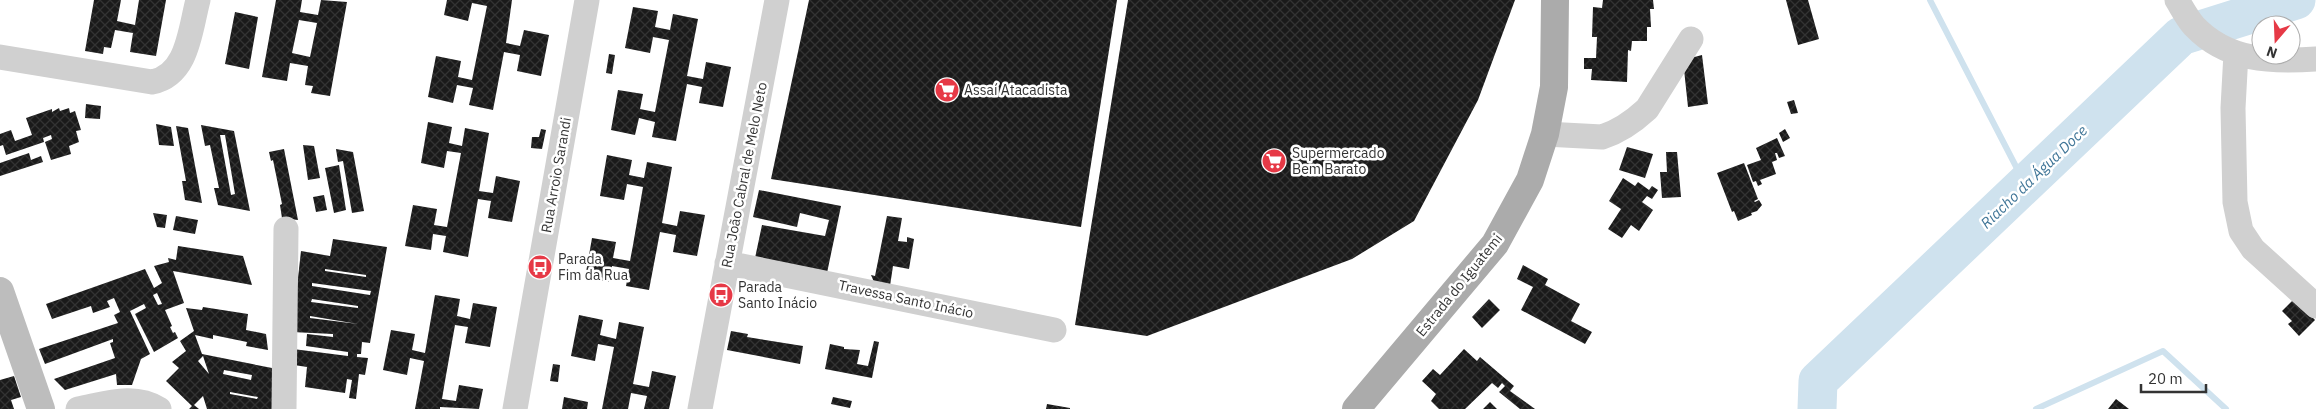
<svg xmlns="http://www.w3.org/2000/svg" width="2316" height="409" font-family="'IBM Plex Sans',sans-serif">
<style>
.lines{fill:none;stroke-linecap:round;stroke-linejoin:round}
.stream{stroke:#cfe2ee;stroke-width:6}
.river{stroke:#cfe2ee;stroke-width:39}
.building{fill:url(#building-cross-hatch);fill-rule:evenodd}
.street{stroke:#d0d0d0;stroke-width:25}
.secondary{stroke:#bdbdbd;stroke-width:28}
.primary{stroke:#ababab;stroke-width:28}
.labels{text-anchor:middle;stroke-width:5;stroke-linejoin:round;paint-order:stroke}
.poi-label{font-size:14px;fill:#333;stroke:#fff;text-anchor:start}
.street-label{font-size:14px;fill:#333;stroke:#fff}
.water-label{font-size:15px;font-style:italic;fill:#3f7597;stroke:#fff}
</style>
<defs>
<pattern id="building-cross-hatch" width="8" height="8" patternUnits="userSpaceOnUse" patternTransform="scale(1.25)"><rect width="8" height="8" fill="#1a1a1a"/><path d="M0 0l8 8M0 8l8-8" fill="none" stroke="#333"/></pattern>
</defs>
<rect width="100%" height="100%" fill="#fff"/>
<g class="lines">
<!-- stream -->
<path class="stream" d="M1930,0L2025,184
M2036,409L2163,351L2226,409"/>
<!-- river -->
<path class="river" d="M1817,409L1818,381L2181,36L2296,0"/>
</g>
<!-- building -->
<path class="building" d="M94,0H121L117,21L135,25L139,0H166L156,56L130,52L133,33L115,30L111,48L104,47L103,54L85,51Z
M276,0H302L300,12L318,15L321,0L347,2L330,96L311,93L313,86L305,85L308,66L290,63L287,81L262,77ZM299,20L317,23L310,57L292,53Z
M447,0H512L506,43L520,46L524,30L549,35L541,76L517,71L520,55L504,52L493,110L469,105L473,88L457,85L453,103L428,97L436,56L461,61L458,77L472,80L487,6L472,3L468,21L444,15Z
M809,0H1117L1081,227L771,179Z
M1128,0H1515L1478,100L1414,221L1352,259L1147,336L1075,325Z
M1603,0H1653L1654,9H1650L1651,27H1647V41H1632L1631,51L1628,50L1627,82L1591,80L1592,69H1584V58H1596L1597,37H1592L1593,7L1602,8Z
M1786,0H1808L1819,39L1798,45Z
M633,7L658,11L655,27L670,30L673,14L698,19L687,76L703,79L706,62L731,67L723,107L699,103L702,87L687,84L676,141L652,137L655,122L639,118L635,135L611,130L618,90L643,94L640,109L655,112L669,40L653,37L650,53L625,48Z
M235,12L258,17L249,69L225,64Z
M609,54L615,55L612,74L606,73Z
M1702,55L1708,104L1688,107L1683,60Z
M1794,100L1798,113L1791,114L1787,102Z
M86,104L101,106L100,119L85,118Z
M59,108L60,111L69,108L70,113L75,111L81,130L76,131L79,142L69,146L71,154L51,160L45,142L52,139L51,135L43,138L44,142L6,155L3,145L0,146V134L11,130L15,141L32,135L26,118L52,109V112Z
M428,122L452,127L449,143L462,146L465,128L489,133L479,191L493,193L496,176L520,181L512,222L488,218L491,201L478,199L468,257L443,252L446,236L433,234L431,250L405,246L413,205L437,209L434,225L447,227L461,153L447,151L444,168L421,163Z
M156,124L171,127L174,146L159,145Z
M201,125L234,131L250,211L218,205L214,188H219L210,145L205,146ZM220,135H225L235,194L231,195Z
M176,126L188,128L202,203L185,200L182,181H186Z
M541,129L546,130L542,149L531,148L532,137H539Z
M1785,129L1790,138L1783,142L1779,133Z
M1777,138L1785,156L1779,158L1777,153H1775L1777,160L1772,162L1776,174L1760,180L1762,184L1758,186L1756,181L1753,182L1747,165L1761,160L1756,148Z
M303,145L314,146L320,178L308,180Z
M1627,147L1653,154L1645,178L1619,170Z
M284,149L298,220L282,218L280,205L282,204L273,160L271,161L269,152Z
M336,149L353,152L364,211L352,213L343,161L338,162Z
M1666,152H1677L1681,197L1662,198L1660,172H1667Z
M29,153L31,160L41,156L43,162L0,176V163Z
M607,155L632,160L629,175L644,178L647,162L672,167L662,223L677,226L680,211L705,215L697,256L673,252L676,235L660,232L649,290L626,286L629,269L612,266L609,282L585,278L592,238L616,242L613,258L630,261L633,245L643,187L627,184L624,200L600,196Z
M1744,163L1758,199L1754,201L1755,202L1759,200L1762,205L1757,211L1751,213L1752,215L1738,221L1734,211L1732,212L1717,173Z
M339,165L346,210L334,213L325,168Z
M1623,178L1635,186L1638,182L1649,190L1652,186L1658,190L1652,199L1647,196L1642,202L1653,210L1639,231L1631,225L1622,238L1608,229L1621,209L1609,201Z
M759,190L841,206L827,273L755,258L762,225L825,236L829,220L800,213L797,227L753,217Z
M324,195L327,210L316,212L313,197Z
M153,213L167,215L165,228L157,227Z
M176,216L198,220L195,234L173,230Z
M887,216L902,218L898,241L907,242V237L914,239L909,269L893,266L890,286L874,282L871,275L875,276Z
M333,239L387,247L370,343L362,342L361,354H357V357L368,358L365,375L359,374L356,399L349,398L352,380L347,379L345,393L305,387L307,367L294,365L293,349L348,356V352L306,346L307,334L333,337V334L292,332L301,251L330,256ZM325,269L366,275V277L325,271ZM312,283L371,291L370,295L312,286ZM312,299L358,306V308L311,302ZM310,316L358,324L310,318Z
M178,246L243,256L252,285L173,271L184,303L165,310L172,326L170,327L173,333L175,332L178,338L154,352L135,314L146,308L144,304L130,311L150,354L141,359L132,385H117L116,374L65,390L54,379L115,358L110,343L113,342V339L45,364L39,349L118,323L114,315L120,312L114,298L107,301L110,307L93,313L91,306L52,319L46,304L145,269L154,288L162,283L154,266L169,262L168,258L176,260ZM157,293L162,304L158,305L153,295Z
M1523,265L1548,279L1545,285L1580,304L1571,321L1592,332L1585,344L1521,310L1533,287L1517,279Z
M435,295L460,299L457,316L470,319L473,303L497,307L490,347L465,343L468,327L455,325L445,381L442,399L456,401L459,385L483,389L479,409L440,407V409H415L424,361L410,358L407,375L383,370L391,330L415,334L412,350L425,353Z
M2295,298L2315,320L2299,336L2288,324L2292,321L2282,311Z
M1489,299L1500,310L1482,328L1472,317Z
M203,307L248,314L246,330L266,334L268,350L246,346L247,342L213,335V339L195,335L202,354L272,368L276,409H207L203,396L194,405L199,409H189L192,406L166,381L179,368L172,362L186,351L180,341L194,331L186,308L202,310ZM203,356L209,374L198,361ZM224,370L252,375L251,380L223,374ZM230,392L258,397L257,399L230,394Z
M579,315L603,320L600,335L616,339L619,322L644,327L633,384L649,387L652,371L676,376L669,409H644L647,396L631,393L628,409H602L614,347L598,344L595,361L571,356Z
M731,331L748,334L747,337L803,346L800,364L727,350Z
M874,341L879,342L872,378L825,369L830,344L844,347V349L860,350L857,364L868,366Z
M1464,349L1477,361L1480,357L1514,386L1510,391L1535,409H1520L1499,392L1505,386L1502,383L1498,388L1492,383L1465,409H1439L1431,401L1436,394L1422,381L1433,369L1440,375Z
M553,364L560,365L558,382L550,381Z
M14,376L21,397L11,400L14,409H0V380Z
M564,397L588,402L587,409H562Z
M833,397L852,401L850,408L831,404Z
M2116,399L2129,409H2108Z
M1490,402L1497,409H1483Z
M1047,404L1070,408V409H1046Z"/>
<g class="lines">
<!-- street -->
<path class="street" d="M2177,0C2182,8 2187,18 2194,26C2227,61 2271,62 2316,59
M2236,53L2233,108L2235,202L2241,231L2253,249L2316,306
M0,57L152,82C188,75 190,30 198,0
M1545,134L1602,137C1618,132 1634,121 1647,109L1691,39
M727,263L1054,330
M78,409C105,404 134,393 159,409
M284,409L286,229
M515,409L587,0
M700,409L777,0"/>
<!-- secondary -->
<path class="secondary" d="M0,291L41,409"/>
<!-- primary -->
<path class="primary" d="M1356,409L1495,244L1530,180L1545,134L1554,87L1555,0"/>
</g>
<!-- icons -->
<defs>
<symbol id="supermarket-disc" viewBox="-11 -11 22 22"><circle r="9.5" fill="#e63946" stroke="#fff"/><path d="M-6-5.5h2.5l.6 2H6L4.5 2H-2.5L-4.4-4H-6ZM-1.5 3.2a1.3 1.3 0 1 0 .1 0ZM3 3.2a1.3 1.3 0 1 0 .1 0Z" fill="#fff"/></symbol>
<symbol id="bus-disc" viewBox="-11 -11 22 22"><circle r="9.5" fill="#e63946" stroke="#fff"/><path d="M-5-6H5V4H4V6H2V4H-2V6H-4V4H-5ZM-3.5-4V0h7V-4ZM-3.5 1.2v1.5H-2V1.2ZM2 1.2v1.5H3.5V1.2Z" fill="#fff"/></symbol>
</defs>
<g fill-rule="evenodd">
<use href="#supermarket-disc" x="933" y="76" width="28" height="28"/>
<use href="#supermarket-disc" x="1260" y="147" width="28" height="28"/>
<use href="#bus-disc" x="526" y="253" width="28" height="28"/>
<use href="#bus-disc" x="707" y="281" width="28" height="28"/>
</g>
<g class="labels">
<!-- poi labels -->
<g class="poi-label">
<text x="964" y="95">Assaí Atacadista</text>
<text x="1292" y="158">Supermercado<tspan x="1292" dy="16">Bem Barato</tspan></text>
<text x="558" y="264">Parada<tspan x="558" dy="16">Fim da Rua</tspan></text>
<text x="738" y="292">Parada<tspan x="738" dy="16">Santo Inácio</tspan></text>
</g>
<!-- street labels -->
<g class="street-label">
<text transform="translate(556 175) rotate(-80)" y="5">Rua Arroio Sarandi</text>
<text transform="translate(744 175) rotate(-79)" y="5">Rua João Cabral de Melo Neto</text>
<text transform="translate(1459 285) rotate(-51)" y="5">Estrada do Iguatemi</text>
<text transform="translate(906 299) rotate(12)" y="5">Travessa Santo Inácio</text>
</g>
<!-- water labels -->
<g class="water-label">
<text transform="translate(2034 177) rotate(-44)" y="5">Riacho da Água Doce</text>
</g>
</g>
<!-- north arrow -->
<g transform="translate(2276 40) rotate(199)"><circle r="24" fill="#ffffff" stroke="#adadad"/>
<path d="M0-4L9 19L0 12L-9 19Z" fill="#e63946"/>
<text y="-8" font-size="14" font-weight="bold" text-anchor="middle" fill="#333333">N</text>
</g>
<!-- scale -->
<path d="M2141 384v8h65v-8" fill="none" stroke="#333333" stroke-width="2.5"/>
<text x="2148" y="384" font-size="15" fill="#333333" stroke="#ffffff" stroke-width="4" paint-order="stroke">20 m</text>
</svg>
